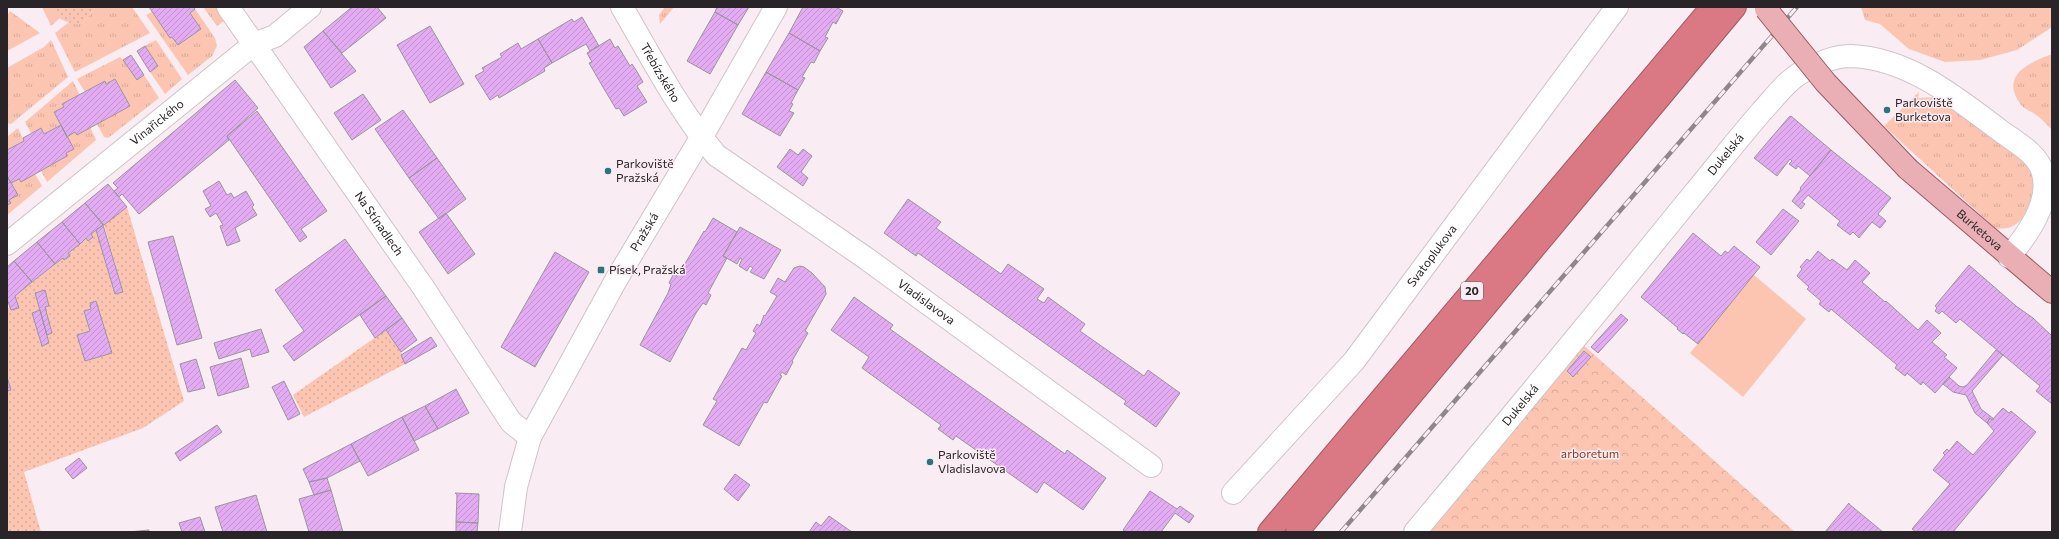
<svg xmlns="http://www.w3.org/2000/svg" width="2059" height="539" font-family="Commissioner,sans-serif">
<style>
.grass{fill:url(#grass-tufts)}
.forest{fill:url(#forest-crowns)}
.park{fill:url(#park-dots);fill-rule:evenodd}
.pitch{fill:#fcc5b2}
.building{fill:url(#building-hatch);stroke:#9c949e}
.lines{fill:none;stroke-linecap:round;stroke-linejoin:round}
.minor-casing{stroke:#cfc3c9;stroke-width:24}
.major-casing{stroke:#9c5b63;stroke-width:24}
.highway-casing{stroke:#9c5b63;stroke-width:24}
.minor{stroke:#fff;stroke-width:22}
.major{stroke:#e9afb5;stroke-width:22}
.highway{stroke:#da7984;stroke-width:22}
.rail-casing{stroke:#90878b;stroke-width:4.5}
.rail{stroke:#f9ecf2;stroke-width:3;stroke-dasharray:9;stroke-linecap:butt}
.major-bridge-casing{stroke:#9c5b63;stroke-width:24;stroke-linecap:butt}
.major-bridge{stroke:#e9afb5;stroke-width:22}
.poi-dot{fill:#2b737d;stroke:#f9ecf2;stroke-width:1.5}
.labels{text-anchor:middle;stroke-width:3;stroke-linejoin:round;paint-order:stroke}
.shield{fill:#f9ecf2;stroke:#676064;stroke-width:1}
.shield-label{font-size:11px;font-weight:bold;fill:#292427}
.street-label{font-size:12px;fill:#292427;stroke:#f9ecf2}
.poi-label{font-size:12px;fill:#292427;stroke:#f9ecf2;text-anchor:start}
.park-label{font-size:12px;fill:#87391a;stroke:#f9ecf2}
</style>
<defs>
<pattern id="grass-tufts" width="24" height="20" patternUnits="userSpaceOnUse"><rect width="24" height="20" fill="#fcc5b2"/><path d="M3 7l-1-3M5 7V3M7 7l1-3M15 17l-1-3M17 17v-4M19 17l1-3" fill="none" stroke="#d8a999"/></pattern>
<pattern id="forest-crowns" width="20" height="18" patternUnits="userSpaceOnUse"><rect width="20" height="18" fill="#fcc5b2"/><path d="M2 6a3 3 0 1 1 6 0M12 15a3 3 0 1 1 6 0" fill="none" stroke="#d8a999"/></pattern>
<pattern id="park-dots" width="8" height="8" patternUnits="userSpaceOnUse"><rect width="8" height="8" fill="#fcc5b2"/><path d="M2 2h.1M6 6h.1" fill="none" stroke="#d8a999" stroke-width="1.8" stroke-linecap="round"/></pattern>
<pattern id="building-hatch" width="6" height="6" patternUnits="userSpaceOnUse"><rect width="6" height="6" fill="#e2abf2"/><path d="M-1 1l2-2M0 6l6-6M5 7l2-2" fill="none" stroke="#c293d0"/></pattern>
</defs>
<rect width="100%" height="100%" fill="#f9ecf2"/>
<!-- grass -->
<path class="grass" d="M42,7H52L54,11L60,18L51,26Z
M96,7H132L150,33L75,72L55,33L69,22L82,24Z
M203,7H222L229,17L217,26Z
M665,7H674L660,24L659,15Z
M1861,7H2052V27L2017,50L1980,60L1945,62L1909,49L1880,24L1865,20Z
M195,9L215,38L217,46L212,56L188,75L146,15L152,12L171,38L201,29L190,13Z
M10,11L40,33L7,51V16Z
M51,40L68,77L11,124L7,123V68L44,47Z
M156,40L182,79L165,94L150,72L158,66L145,46Z
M2052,54V130C2048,126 2044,121 2039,117C2034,112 2025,110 2021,105C1999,75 2029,63 2052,54Z
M120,57L123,60L137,80L144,75L159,98L108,138L104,137L97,124L130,106L115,79L106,84L105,81L85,92L77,79Z
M73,81L80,95L62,104L64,107L54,112L61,125L44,134L40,128L31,133L25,122Z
M1919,92L1918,98C1923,98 1931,97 1936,98C1946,101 2027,158 2031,166C2043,186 2032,217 2011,227C2007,229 2001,228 1996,229L1884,126Z
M90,127L96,140L47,182L41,171L67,156L66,153L74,149L67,137L75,132L77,135Z
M18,128L24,141L7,150V137Z
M35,174L42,186L7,215V205L10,203L9,200L18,195L11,183L19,179L21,181Z"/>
<!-- forest -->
<path class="forest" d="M1582,344L1795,532H1424Z"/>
<!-- park -->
<path class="park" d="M52,7H96L82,24C69,23 56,21 52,7Z
M127,207L184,401L143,428L24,472L41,532H7V391L11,390L7,377V309L10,307L11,310L19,308L15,296L63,258L65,260L70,256L68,253L86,238L88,241L93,237L91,234L96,230L115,294L123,292L104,225ZM45,290L49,306L45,307L52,333L47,335L49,343L42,346L32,313L40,310L35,293ZM96,301L111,353L85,360L77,335L90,331L84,312L91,309L90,303Z
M386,330L401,352L405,364L304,417L293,395Z"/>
<!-- pitch -->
<path class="pitch" d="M1754,275L1806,319L1743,397L1690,353Z"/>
<!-- building -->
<path class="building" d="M149,7H194L195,9L190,13L201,29L178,45L172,37L170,38Z
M352,7H377L386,18L342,53L323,31Z
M717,7H749L738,25L715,12Z
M803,7H836L843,11L836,24L833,22L825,37L828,38L820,51L789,33Z
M715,12L738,25L710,74L687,61Z
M582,17L599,46L590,51L586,44L552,63L538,39L572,19L574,22Z
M430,26L464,84L430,103L397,45Z
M323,31L356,71L331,88L304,47Z
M789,33L820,51L814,63L811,62L802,77L805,78L798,90L766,72Z
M538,39L552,63L544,68L545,71L516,88L499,98L498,95L490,100L475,76L484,71L482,68L502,57L500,54L518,43L521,49Z
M610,39L615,48L618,46L630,66L632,64L636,70L643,82L637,86L647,102L624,116L619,108L616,109L600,82L589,63L592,62L587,53Z
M145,46L158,66L150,72L137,51Z
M131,55L144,75L137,80L123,60Z
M766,72L798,90L791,103L793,104L789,111L794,113L780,136L742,114Z
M115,79L130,106L77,135L75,132L67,137L54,112L64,107L62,104L105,81L106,84Z
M235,80L258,108L227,136L229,140L139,214L122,194L119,197L114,191L118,188L113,183Z
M363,94L381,120L352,140L334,113Z
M403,110L437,158L409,178L375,129Z
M257,111L327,211L301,229L307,237L300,242L227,136Z
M1791,116L1831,150L1810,176L1798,166L1796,169L1789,164L1792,161L1790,159L1777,176L1754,158L1789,117Z
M61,125L74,149L66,153L67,156L21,182L19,179L11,183L7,176V150L24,141L23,138L41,128L44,134Z
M790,149L798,155L803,149L812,156L801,172L808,178L803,186L777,167Z
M1831,150L1891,198L1878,214L1886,221L1880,228L1872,222L1859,238L1853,232L1850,235L1837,225L1840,221L1808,195L1802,202L1805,204L1801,209L1792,201L1801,189L1800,188Z
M437,158L466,199L439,219L409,178Z
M7,176L18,195L9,200L11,203L7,205Z
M219,181L227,195L231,193L234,198L246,191L254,205L252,207L257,215L235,228L240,241L227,246L220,226L223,225L216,213L210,217L205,209L211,206L203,191Z
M108,184L127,207L104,225L85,203Z
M908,199L941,222L936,228L1001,274L1008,264L1044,289L1037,299L1044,303L1048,297L1085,324L1080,331L1144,376L1148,370L1180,393L1156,427L1124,404L1126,401L918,253L916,256L884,233Z
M85,203L103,225L91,234L93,237L88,241L86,238L80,244L62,222Z
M1783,209L1799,221L1771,255L1756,242Z
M446,213L475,254L448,274L419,232Z
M713,218L737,232L723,256L727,258L708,293L711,295L706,305L703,303L696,313L670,362L640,345L668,293L671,284L669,283L673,275L676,276L682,269L704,231L705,232Z
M62,222L80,244L68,253L70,256L64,260L63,258L55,264L37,242Z
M103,225L123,292L115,294L96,230Z
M740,227L781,250L764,279L750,272L753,268L750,266L747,271L739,266L742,259L740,258L737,264L723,256Z
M1693,233L1721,256L1725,251L1728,253L1734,246L1760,267L1698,344L1684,333L1683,334L1677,329L1678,328L1641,297Z
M173,236L202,338L177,345L148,242Z
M345,239L386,296L294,361L283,346L304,331L275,290Z
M37,242L55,264L32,282L14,261Z
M1818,251L1830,261L1832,259L1847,270L1855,260L1870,273L1862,282L1885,302L1886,301L1918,330L1927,320L1941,333L1932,342L1947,355L1944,357L1957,368L1935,393L1923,382L1921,385L1907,373L1905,376L1895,368L1897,365L1831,309L1829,312L1819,304L1821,301L1807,289L1809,287L1797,276L1802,269L1800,267L1807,259L1810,261Z
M555,252L589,272L535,367L501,347Z
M14,261L32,282L15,296L19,308L11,310L7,299V267Z
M1969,265L2016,306L2033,318L2052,336V404L2036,391L2040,386L1960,319L1956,323L1942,311L1939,314L1935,311L1937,308L1935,306Z
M800,266L804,267L812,273L825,287L826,294L805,331L808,333L792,361L793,362L786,375L782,372L780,375L782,376L767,403L764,402L739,446L703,425L717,401L713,399L742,348L746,350L756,333L753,331L757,324L760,326L764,315L765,316L777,296L770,292L778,278L785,282L794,268Z
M45,290L49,306L45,307L52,333L47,335L35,293Z
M386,296L402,318L375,338L360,315Z
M854,297L893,325L890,329L1065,454L1067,450L1106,478L1083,510L1044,482L1037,493L956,436L953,440L938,429L941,425L862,368L869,357L831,330Z
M96,301L112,353L85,361L77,335L90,331L84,311L91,309L90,303Z
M40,310L49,343L42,346L32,313Z
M1621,314L1628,320L1598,353L1591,347Z
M402,318L417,340L401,352L386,330Z
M261,329L269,352L252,357L250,349L219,359L214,343Z
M431,337L437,346L405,364L401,355Z
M1996,350L2003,355L1972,391L1981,409L1994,419L1992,420L1990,418L1987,423L1975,413L1966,395L1953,392L1943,384L1949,377L1959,386L1963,387L1967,385Z
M1584,351L1591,357L1573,377L1567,371Z
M241,358L249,387L218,396L210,367Z
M196,359L205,388L188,392L180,364Z
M7,377L11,390L7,391Z
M284,381L300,414L288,420L272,387Z
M456,389L469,413L438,429L425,406Z
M425,406L438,429L414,441L402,417Z
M2003,408L2009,413L2011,411L2036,432L1953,532H1916L1912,529L1950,484L1933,470L1945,455L1943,453L1947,449L1949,451L1957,441L1973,455L1994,431L1987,423L1990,418L1992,420Z
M402,417L419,450L368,476L351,444Z
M217,425L222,432L180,461L175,453Z
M351,444L360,461L327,478L309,482L303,469Z
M79,458L87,468L73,479L65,469Z
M735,474L750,485L738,501L724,489Z
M327,478L331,490L314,495L309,482Z
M331,490L343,532H309L299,499Z
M1150,491L1177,509L1180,506L1194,516L1189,523L1175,513L1161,532H1126L1123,530Z
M455,493L479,494L478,523L456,522L457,495Z
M256,495L267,532H223L215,507Z
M1849,503V504L1883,532H1825Z
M829,516L852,532H809L816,522L821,526Z
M200,517L205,532H182L179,523Z
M456,522L478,523L477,532H456Z
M149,530V532H129Z"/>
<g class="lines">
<defs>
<g id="minor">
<path id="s1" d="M228,7L423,287L511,422L530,437"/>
<path id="s2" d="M622,7C651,57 679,111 716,155L867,259L1151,466"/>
<path id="s3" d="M7,244L254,44L275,36L310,7"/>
<path id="s4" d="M1233,493L1354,361L1617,7"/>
<path id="s5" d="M510,532L516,487L530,437L616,280L701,138L776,7"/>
<path id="s6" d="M1415,532C1506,423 1597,313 1687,202C1712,172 1736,141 1762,111C1775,97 1787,80 1804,71C1818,63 1835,56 1851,56C1909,58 1958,99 2002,132C2017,143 2038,154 2043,173C2051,203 2027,235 2009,257"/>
</g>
<g id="major">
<path id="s7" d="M1908,169L2052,292"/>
</g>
<path id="highway" d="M1269,532L1712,7
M1297,532L1735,7"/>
</defs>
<!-- minor casing -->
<use href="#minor" class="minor-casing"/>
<!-- major casing -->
<use href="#major" class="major-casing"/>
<!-- highway casing -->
<use href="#highway" class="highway-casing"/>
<!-- minor -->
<use href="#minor" class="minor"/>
<!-- major -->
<use href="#major" class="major"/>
<!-- highway -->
<use href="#highway" class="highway"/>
<defs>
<path id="rail" d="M1341,532L1797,7"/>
</defs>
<!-- rail casing -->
<use href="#rail" class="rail-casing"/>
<!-- rail -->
<use href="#rail" class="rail"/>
<defs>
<path id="major-bridge" d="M1766,9L1826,83L1908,169"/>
</defs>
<!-- major-bridge casing -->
<use href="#major-bridge" class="major-bridge-casing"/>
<!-- major-bridge -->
<use href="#major-bridge" class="major-bridge"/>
</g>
<!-- markers -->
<g class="poi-dot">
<circle cx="1887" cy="110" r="4"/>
<circle cx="608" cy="171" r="4"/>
<rect x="597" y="266" width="8" height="8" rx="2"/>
<circle cx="930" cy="462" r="4"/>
</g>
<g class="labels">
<!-- shield labels -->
<rect class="shield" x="1461" y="282" width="22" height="18" rx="3"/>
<g class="shield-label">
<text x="1472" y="295">20</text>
</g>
<!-- street labels -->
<g class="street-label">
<text dy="4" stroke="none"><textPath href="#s2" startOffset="76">Třebízského</textPath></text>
<text dy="4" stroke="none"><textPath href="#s3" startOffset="193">Vinařického</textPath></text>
<text dy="4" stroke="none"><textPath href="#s6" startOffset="489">Dukelská</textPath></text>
<text dy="4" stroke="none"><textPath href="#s1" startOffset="264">Na Stínadlech</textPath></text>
<text dy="4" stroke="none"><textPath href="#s7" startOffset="94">Burketova</textPath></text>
<text dy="4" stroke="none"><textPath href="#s5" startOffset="332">Pražská</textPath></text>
<text dy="4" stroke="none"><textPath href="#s4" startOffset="310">Svatoplukova</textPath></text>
<text dy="4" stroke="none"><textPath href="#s2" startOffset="432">Vladislavova</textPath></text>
<text dy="4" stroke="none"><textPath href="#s6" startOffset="165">Dukelská</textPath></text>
</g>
<!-- poi labels -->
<g class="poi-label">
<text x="1895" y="107">Parkoviště<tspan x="1895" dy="14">Burketova</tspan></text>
<text x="616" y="168">Parkoviště<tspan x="616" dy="14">Pražská</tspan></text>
<text x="609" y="274">Písek, Pražská</text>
<text x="938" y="459">Parkoviště<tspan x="938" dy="14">Vladislavova</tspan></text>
</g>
<!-- park labels -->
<g class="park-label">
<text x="1590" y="458">arboretum</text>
</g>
</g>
<!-- border -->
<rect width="2059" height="539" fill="none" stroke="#292427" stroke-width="16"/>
</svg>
